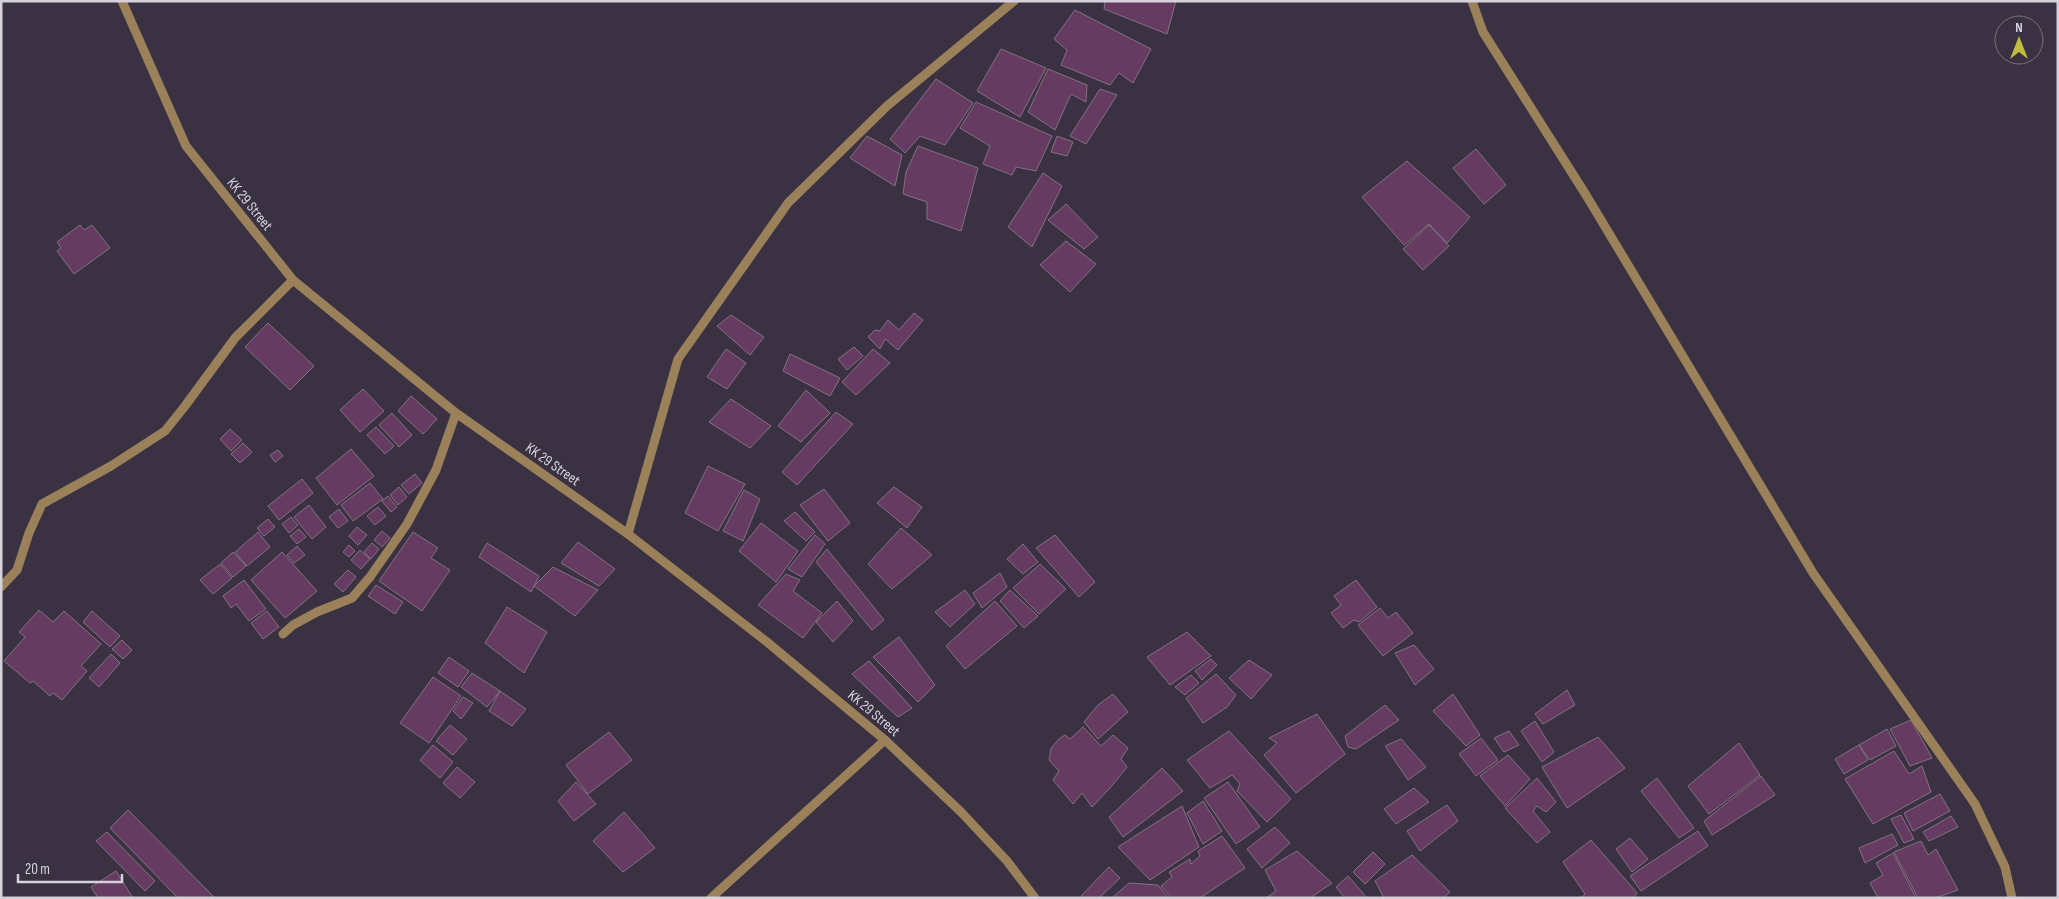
<svg xmlns="http://www.w3.org/2000/svg" width="2059" height="899" font-family="'Sofia Sans Condensed',sans-serif">
<style>
.building{fill:#653b62;stroke:#847281}
.lines{fill:none;stroke-linecap:round;stroke-linejoin:round}
.minor{stroke:#9b8159;stroke-width:9}
.labels{text-anchor:middle;stroke-width:4;stroke-linejoin:round;paint-order:stroke}
.street-label{font-size:15px;fill:#d7d1dc;stroke:#3a3142}
</style>
<rect width="100%" height="100%" fill="#3a3142"/>
<!-- building -->
<path class="building" d="M1105,1H1176L1167,34L1104,9Z
M1075,10L1151,49L1133,83L1119,73L1110,85L1061,65L1067,50L1054,39Z
M1001,49L1046,68L1020,117L977,91Z
M1048,69L1087,85L1086,102L1071,94L1055,130L1028,112Z
M936,79L973,103L945,145L920,136L905,153L890,139Z
M1100,89L1117,95L1086,144L1070,136Z
M976,102L1052,136L1036,171L1016,167L1012,175L983,164L990,146L960,128Z
M867,136L902,155L895,186L850,158Z
M1057,136L1073,142L1067,156L1051,152Z
M918,146L978,168L961,231L927,219V202L903,194L906,172Z
M1476,149L1506,185L1484,204L1453,168Z
M1407,161L1470,217L1447,243L1429,224L1404,245L1362,197Z
M1043,173L1062,186L1032,247L1008,227Z
M1066,204L1098,237L1084,249L1048,220Z
M80,225L84,230L92,225L110,248L74,274L57,251L61,248L57,242Z
M1429,225L1449,246L1423,270L1403,249Z
M1066,241L1096,264L1070,292L1040,265Z
M914,313L923,320L898,350L885,339L880,349L868,337L875,330L880,331L888,320L899,330Z
M731,315L764,337L750,355L717,326Z
M268,323L314,366L290,390L245,347Z
M854,347L863,356L847,370L838,359Z
M726,349L746,363L727,389L707,377Z
M873,349L890,363L856,395L842,382Z
M790,354L840,378L830,396L783,371Z
M363,389L384,411L360,432L340,410Z
M806,390L830,413L801,442L778,426Z
M411,396L437,419L423,434L398,411Z
M731,399L771,426L750,448L709,422Z
M836,412L853,424L797,485L782,472Z
M392,413L412,435L399,447L379,425Z
M376,427L394,446L385,454L367,435Z
M230,429L242,440L231,451L220,439Z
M243,443L252,452L240,463L231,454Z
M351,449L374,476L337,505L316,478Z
M278,450L283,456L275,462L270,455Z
M708,466L745,484L718,531L685,513Z
M415,474L422,483L409,494L401,485Z
M302,479L313,493L279,520L268,506Z
M370,483L383,499L353,521L341,505Z
M399,487L407,497L398,505L390,495Z
M894,487L922,507L907,528L877,503Z
M824,489L850,523L828,541L800,505Z
M744,490L760,499L743,541L723,531Z
M388,496L397,507L391,512L382,501Z
M309,505L326,527L312,539L294,517Z
M378,507L386,516L375,525L367,516Z
M339,509L348,521L338,528L329,517Z
M795,512L815,532L806,541L784,521Z
M291,517L298,525L289,533L282,524Z
M268,519L275,527L264,536L257,528Z
M761,523L798,551L776,582L739,551Z
M357,527L367,535L358,545L349,536Z
M901,528L932,555L892,589L868,564Z
M299,529L306,537L297,544L290,536Z
M382,531L390,538L382,547L374,540Z
M258,532L270,547L247,566L235,552Z
M413,532L438,548L431,558L450,570L422,611L379,581Z
M815,535L825,544L802,577L788,569Z
M1055,535L1095,582L1079,597L1036,548Z
M578,542L615,569L599,586L561,563Z
M372,543L379,549L371,559L364,552Z
M487,543L539,576L531,592L479,557Z
M1023,544L1038,562L1023,574L1007,559Z
M349,545L355,551L349,557L343,552Z
M297,546L305,555L294,563L287,555Z
M827,549L884,620L872,630L816,562Z
M360,550L370,559L361,569L351,560Z
M233,552L246,566L233,577L221,563Z
M282,552L317,591L285,618L251,580Z
M220,564L232,578L213,594L200,580Z
M1040,564L1066,589L1039,614L1013,588Z
M553,567L598,590L575,616L534,586Z
M348,570L356,577L343,592L334,584Z
M1000,573L1007,587L982,608L973,593Z
M786,574L800,580L793,591L822,613L803,638L758,605Z
M244,580L266,609L249,621L236,604L231,608L223,596Z
M1356,580L1377,607L1359,622L1354,620L1343,628L1331,613L1341,605L1334,596Z
M376,585L403,602L395,614L368,596Z
M965,590L975,604L950,627L935,612Z
M1010,590L1038,616L1024,628L1000,601Z
M837,601L853,621L833,642L816,622Z
M995,601L1017,626L965,669L946,646Z
M507,607L547,632L524,673L485,643Z
M1380,608L1388,618L1396,612L1413,633L1383,656L1358,625Z
M39,610L53,622L64,611L101,644L81,666L87,671L62,700L53,693L50,696L33,681L30,683L4,661L25,637L19,632Z
M92,611L120,636L110,647L83,622Z
M267,611L279,627L263,639L251,623Z
M1187,632L1211,656L1170,685L1147,657Z
M899,637L935,685L918,702L873,657Z
M122,640L132,650L123,659L112,649Z
M1414,645L1434,669L1415,685L1395,653Z
M111,654L120,663L99,687L89,678Z
M449,657L469,671L458,687L438,673Z
M1211,659L1217,665L1202,680L1195,671Z
M1249,660L1272,675L1251,699L1229,678Z
M869,661L912,708L898,717L852,674Z
M472,673L500,691L487,707L461,687Z
M1216,674L1236,695L1227,707L1203,723L1186,698Z
M1191,675L1199,683L1185,695L1175,687Z
M433,677L461,696L429,743L400,723Z
M1567,690L1575,705L1543,724L1535,714Z
M500,691L526,709L512,726L489,711Z
M1113,694L1128,712L1098,739L1084,722L1098,705Z
M1453,694L1480,735L1466,746L1433,711Z
M463,697L473,703L461,719L453,711Z
M1385,705L1399,720L1356,749L1348,747L1345,736Z
M1317,714L1345,754L1296,793L1264,755L1277,743L1269,738Z
M1911,720L1932,758L1910,766L1890,729Z
M1535,721L1554,752L1542,762L1521,731Z
M450,725L467,739L453,755L436,741Z
M1083,727L1101,746L1113,735L1128,748L1121,759L1127,767L1110,788L1092,807L1082,793L1073,804L1053,780L1059,771L1049,760L1051,748L1060,738L1065,735L1070,739Z
M1887,729L1896,746L1870,760L1859,745Z
M1229,731L1291,799L1267,822L1237,791L1240,784L1232,775L1210,788L1187,760Z
M1509,731L1519,745L1504,752L1494,738Z
M609,732L632,760L588,794L566,765Z
M1598,737L1625,768L1567,808L1542,767Z
M1481,738L1498,760L1476,776L1459,754Z
M1401,739L1426,767L1408,780L1385,746Z
M1739,743L1760,775L1709,814L1688,786Z
M433,745L453,762L440,778L420,760Z
M1859,745L1868,760L1844,774L1835,759Z
M1894,751L1909,774L1922,766L1931,792L1873,824L1845,779Z
M1508,755L1530,779L1505,806L1480,776Z
M457,767L475,782L460,798L443,783Z
M1162,768L1183,791L1123,837L1109,817Z
M1761,776L1775,795L1712,835L1704,821Z
M1537,778L1556,802L1546,812L1537,806L1533,811L1550,832L1537,843L1505,808Z
M1657,778L1694,828L1679,838L1641,791Z
M576,782L596,804L574,821L558,801Z
M1228,782L1260,827L1236,844L1204,798Z
M1414,788L1429,802L1396,824L1384,809Z
M1940,794L1950,811L1913,831L1904,813Z
M1203,801L1222,831L1203,844L1187,813Z
M1447,805L1458,821L1420,851L1407,831Z
M1182,806L1199,847L1150,880L1118,847Z
M128,810L213,896L211,898H178L110,828Z
M624,812L655,848L623,872L593,841Z
M1901,815L1914,839L1904,843L1891,819Z
M1951,816L1958,827L1929,841L1923,832Z
M1275,827L1290,843L1262,868L1247,849Z
M1698,831L1708,846L1641,891L1630,876Z
M107,832L155,881L145,891L96,841Z
M1892,834L1898,845L1865,863L1859,848Z
M1222,836L1245,868L1200,898H1172L1161,886L1172,877L1169,872L1190,859L1191,864L1200,856L1198,851Z
M1630,838L1648,859L1632,872L1616,849Z
M1591,840L1637,893L1633,898H1581L1585,894L1563,862Z
M1921,841L1928,855L1936,849L1958,890L1935,898H1918L1894,852Z
M1297,851L1332,883L1310,898H1266L1276,891L1265,870Z
M1373,852L1385,864L1365,884L1353,872Z
M1893,853L1916,898H1878L1870,883L1883,875L1876,863Z
M1412,855L1450,892L1443,898H1384L1375,881Z
M1109,867L1120,878L1099,898H1083L1081,896Z
M116,871L133,898H98L91,887Z
M1348,876L1367,898H1345L1336,887Z
M1129,883L1158,885L1169,898H1112Z"/>
<g class="lines">
<!-- minor -->
<path class="minor" d="M122,1L186,146L293,280L456,413L628,534L767,642L885,740L961,812L1007,861L1035,898
M1472,1L1483,32L1586,195L1813,573L1975,804L2005,867L2012,898
M628,534L678,359L788,203L887,106L1014,1
M1,587L17,570L29,533L42,504L111,466L165,431L185,406L235,338L293,280
M283,634L293,625L317,612L352,598L370,577L407,524L436,470L456,413
M711,898L885,740"/>
</g>
<g class="labels">
<!-- street labels -->
<g class="street-label">
<text transform="translate(250 204) rotate(51)" y="5">KK 29 Street</text>
<text transform="translate(553 464) rotate(35)" y="5">KK 29 Street</text>
<text transform="translate(874 713) rotate(40)" y="5">KK 29 Street</text>
</g>
</g>
<!-- border -->
<rect width="2059" height="899" fill="none" stroke="#d7d1dc" stroke-width="5"/>
<!-- north arrow -->
<g transform="translate(2019 40)"><circle r="24" fill="#3a3142" stroke="#797180"/>
<path d="M0-4L9 19L0 12L-9 19Z" fill="#c2bd3f"/>
<text y="-8" font-size="14" font-weight="bold" text-anchor="middle" fill="#d7d1dc">N</text>
</g>
<!-- scale -->
<path d="M18 874v8h104v-8" fill="none" stroke="#d7d1dc" stroke-width="2.5"/>
<text x="25" y="874" font-size="15" fill="#d7d1dc" stroke="#3a3142" stroke-width="4" paint-order="stroke">20 m</text>
</svg>
